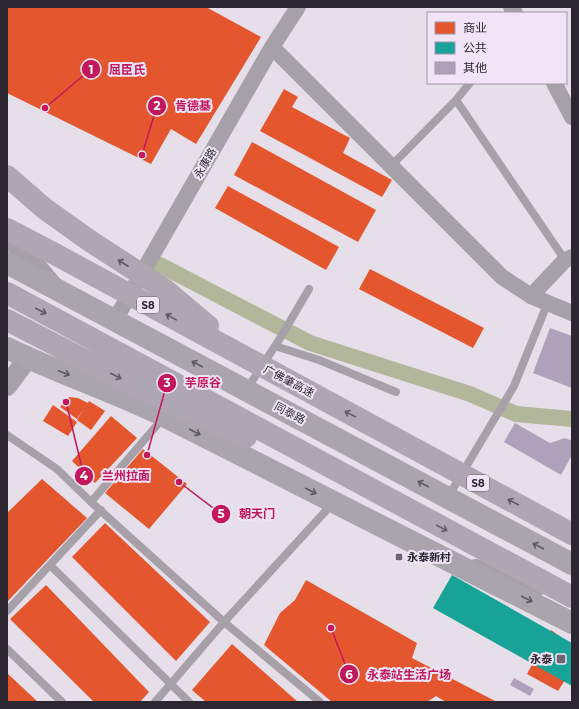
<svg xmlns="http://www.w3.org/2000/svg" width="579" height="709" font-family="Montserrat,'Noto Sans SC',sans-serif">
<style>
.shops{fill:#e4572e}
.public{fill:#17a398}
.lines{fill:none;stroke-linecap:round;stroke-linejoin:round}
.canal{stroke:#b2b79c;stroke-width:16}
.building{fill:#aea2ba}
.service{stroke:#a6a0a9;stroke-width:8}
.minor{stroke:#a6a0a9;stroke-width:16}
.tertiary{stroke:#a6a0a9;stroke-width:20}
.secondary{stroke:#aaa4ad;stroke-width:22}
.motorway{stroke:#aea7b1;stroke-width:22}
.motorway-bridge{stroke:#aea7b1;stroke-width:22}
.oneway{stroke:#605a64}
.oneway2{stroke:#5e5863}
.poi-dot{fill:#6d6671;stroke:#f1e4f6;stroke-width:1.5}
.labels{text-anchor:middle;stroke-width:4;stroke-linejoin:round;paint-order:stroke}
.shield{fill:#f1e4f6;stroke:#675f6c;stroke-width:1}
.shield-label{font-size:10px;font-weight:bold;fill:#2c2631}
.street-label{font-size:11px;fill:#2c2631;stroke:#f1e4f6}
.poi-label{font-size:11px;font-weight:bold;fill:#2c2631;stroke:#f1e4f6;text-anchor:start}
.leader{fill:none;stroke:#c2185b;stroke-width:1.5}
.callout-dot{fill:#c2185b;stroke:#f1e4f6;stroke-width:1.5}
.mark-label{font-size:12px;text-anchor:middle;font-weight:bold;fill:#fff}
.callout-label{font-size:12px;text-anchor:middle;font-weight:bold;fill:#c2185b;stroke:#f1e4f6;stroke-width:4;stroke-linejoin:round;paint-order:stroke}
</style>
<rect width="100%" height="100%" fill="#e6dee8"/>
<!-- shops -->
<path class="shops" d="M7,7H206L261,37L196,144L171,129L151,164L7,93Z
M284,89L298,97L292,107L350,138L343,153L392,180L382,197L260,131Z
M252,142L376,210L358,242L234,175Z
M228,186L339,247L326,270L215,208Z
M370,269L484,328L473,348L359,289Z
M69,397L78,398L88,403L89,401L105,411L91,430L77,420L84,409L77,419L60,407Z
M53,405L77,422L68,436L43,421Z
M111,416L137,438L95,483L72,461Z
M143,449L187,484L149,529L105,493Z
M42,479L87,518L7,602V513Z
M105,523L210,622L176,661L72,557Z
M306,580L417,643L412,658L497,702H446L436,696L427,702H332L264,645L280,613L295,600Z
M46,585L149,692L140,702H94L10,619Z
M551,630L572,645V669L558,691L527,674Z
M232,644L298,702H206L192,690Z
M7,673L38,702H7Z"/>
<!-- public -->
<path class="public" d="M452,575L572,643V686L433,608Z"/>
<g class="lines">
<!-- canal -->
<path class="canal" d="M160,265L310,343L470,394L516,414L572,419"/>
</g>
<!-- building -->
<path class="building" d="M550,328L572,336V388L533,373Z
M515,423L550,443L565,438L572,441V455L561,475L504,442Z
M514,678L534,689L530,696L510,685Z"/>
<g class="lines">
<!-- service -->
<path class="service" d="M456,100L565,260
M391,166L456,100L470,83
M275,346L319,360L396,392
M247,389L279,340L309,289
M7,435L57,469L91,502L164,417
M448,497L514,386L548,302
M91,502L224,622L320,702
M50,565L189,702
M7,611L101,510
M7,649L62,702
M155,702L224,622L333,503"/>
<!-- minor -->
<path class="minor" d="M511,7L515,13
M272,47L502,277L531,296L572,313
M554,83L572,117
M531,296L565,260L572,257
M115,320L272,47L298,7"/>
<!-- tertiary -->
<path class="tertiary" d="M7,237L26,254L54,287
M7,386L28,358
M476,569L540,585"/>
<!-- secondary -->
<path class="secondary" d="M7,263L572,564
M7,348C58,373 113,391 164,416L572,623"/>
<!-- motorway -->
<path class="motorway" d="M7,176L45,209L90,241
M7,229L53,253
M7,293L572,597
M7,320L143,390L246,437"/>
<!-- motorway-bridge -->
<path class="motorway-bridge" d="M90,241L164,289L208,326
M53,253L572,534"/>
</g>
<!-- one-way arrows -->
<defs><path id="oneway-shaft" d="M-6 0H5M1.5-3L5.5 0L1.5 3" fill="none" stroke-width="1.6" stroke-linecap="round" stroke-linejoin="round"/></defs>
<g class="oneway">
<use href="#oneway-shaft" transform="translate(123 263) rotate(-147)"/>
<use href="#oneway-shaft" transform="translate(41 311) rotate(28)"/>
<use href="#oneway-shaft" transform="translate(171 317) rotate(-151)"/>
<use href="#oneway-shaft" transform="translate(116 376) rotate(27)"/>
<use href="#oneway-shaft" transform="translate(350 414) rotate(-152)"/>
<use href="#oneway-shaft" transform="translate(513 502) rotate(-152)"/>
<use href="#oneway-shaft" transform="translate(442 528) rotate(28)"/>
</g>
<g class="oneway2">
<use href="#oneway-shaft" transform="translate(197 364) rotate(-152)"/>
<use href="#oneway-shaft" transform="translate(64 373) rotate(21)"/>
<use href="#oneway-shaft" transform="translate(195 432) rotate(27)"/>
<use href="#oneway-shaft" transform="translate(423 484) rotate(-152)"/>
<use href="#oneway-shaft" transform="translate(311 491) rotate(27)"/>
<use href="#oneway-shaft" transform="translate(538 546) rotate(-152)"/>
<use href="#oneway-shaft" transform="translate(527 599) rotate(28)"/>
</g>
<!-- markers -->
<g class="poi-dot">
<rect x="395" y="553" width="8" height="8" rx="2"/>
<rect x="556" y="654" width="10" height="10" rx="2"/>
</g>
<g class="labels">
<!-- shield labels -->
<g class="shield">
<rect x="137" y="297" width="22" height="16" rx="3"/>
<rect x="467" y="475" width="22" height="16" rx="3"/>
</g>
<g class="shield-label">
<text x="148" y="309">S8</text>
<text x="478" y="487">S8</text>
</g>
<!-- street labels -->
<g class="street-label">
<text transform="translate(205 163) rotate(-60)" y="4">永康路</text>
<text transform="translate(289 381) rotate(28)" y="4">广佛肇高速</text>
<text transform="translate(290 413) rotate(28)" y="4">同泰路</text>
</g>
<!-- poi labels -->
<g class="poi-label">
<text x="407" y="561">永泰新村</text>
<text x="552" y="663" text-anchor="end">永泰</text>
</g>
</g>
<!-- callouts -->
<path class="leader" d="M45 108L91 69M142 155L157 106M147 455L167 383M66 402L84 476M179 482L221 514M331 628L349 674"/>
<g class="callout-dot">
<circle cx="45" cy="108" r="4"/>
<circle cx="142" cy="155" r="4"/>
<circle cx="147" cy="455" r="4"/>
<circle cx="66" cy="402" r="4"/>
<circle cx="179" cy="482" r="4"/>
<circle cx="331" cy="628" r="4"/>
<circle cx="91" cy="69" r="10"/>
<circle cx="157" cy="106" r="10"/>
<circle cx="167" cy="383" r="10"/>
<circle cx="84" cy="476" r="10"/>
<circle cx="221" cy="514" r="10"/>
<circle cx="349" cy="674" r="10"/>
</g>
<g class="mark-label">
<text x="91" y="74">1</text>
<text x="157" y="110">2</text>
<text x="167" y="387">3</text>
<text x="84" y="480">4</text>
<text x="221" y="518">5</text>
<text x="349" y="679">6</text>
</g>
<g class="callout-label">
<text x="127" y="74">屈臣氏</text>
<text x="193" y="110">肯德基</text>
<text x="203" y="387">芋原谷</text>
<text x="126" y="480">兰州拉面</text>
<text x="257" y="518">朝天门</text>
<text x="409" y="679">永泰站生活广场</text>
</g>
<!-- border -->
<rect width="579" height="709" fill="none" stroke="#2c2631" stroke-width="16"/>
<!-- legend -->
<rect x="427" y="12" width="140" height="72" fill="#f1e4f6" stroke="#a298a7"/>
<rect x="435" y="22" width="20" height="12" fill="#e4572e" stroke="#a298a7"/>
<text x="463" y="32" font-size="12" fill="#2c2631">商业</text>
<rect x="435" y="42" width="20" height="12" fill="#17a398" stroke="#a298a7"/>
<text x="463" y="52" font-size="12" fill="#2c2631">公共</text>
<rect x="435" y="62" width="20" height="12" fill="#aea2ba" stroke="#a298a7"/>
<text x="463" y="72" font-size="12" fill="#2c2631">其他</text>
</svg>
